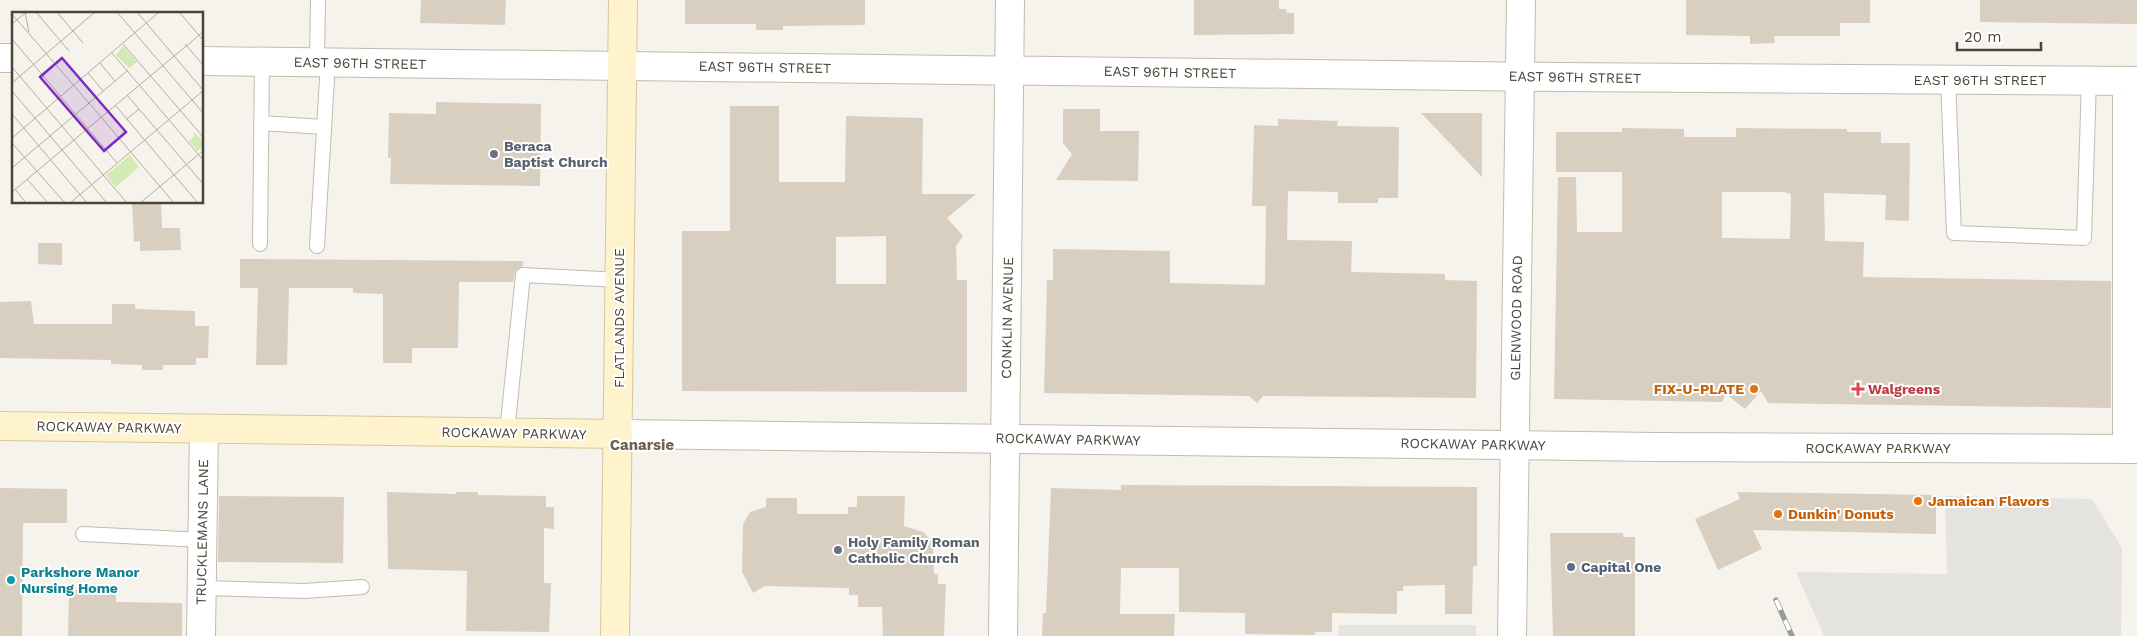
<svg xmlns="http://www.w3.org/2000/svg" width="2137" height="636" font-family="'Work Sans',sans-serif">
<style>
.parking{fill:#e5e3e0}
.building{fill:#d8cfc1;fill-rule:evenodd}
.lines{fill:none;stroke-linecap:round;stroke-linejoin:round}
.service-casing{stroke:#c2bbae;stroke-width:16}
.minor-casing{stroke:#c2bbae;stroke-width:30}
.tertiary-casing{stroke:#c2bbae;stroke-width:30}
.secondary-casing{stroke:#d6c79b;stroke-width:30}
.service{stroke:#fff;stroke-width:14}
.minor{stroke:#fff;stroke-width:28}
.tertiary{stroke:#fff;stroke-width:28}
.secondary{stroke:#fff3cd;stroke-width:28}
.rail-casing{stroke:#9a9a9a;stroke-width:5.5}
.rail{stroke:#fff;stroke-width:4;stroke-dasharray:11;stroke-linecap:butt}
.worship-dot{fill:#6b7280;stroke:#fff;stroke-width:2}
.food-dot{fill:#e8710a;stroke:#fff;stroke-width:2}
.health-dot{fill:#e0444e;stroke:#fff;stroke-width:2}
.service-dot{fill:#5c6f8a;stroke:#fff;stroke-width:2}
.culture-dot{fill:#0f9aa8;stroke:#fff;stroke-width:2}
.labels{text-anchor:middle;stroke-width:4;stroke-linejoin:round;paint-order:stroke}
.street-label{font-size:14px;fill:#4b4439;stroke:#fff}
.worship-label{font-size:14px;font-weight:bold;fill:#5b616d;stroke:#fff;text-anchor:start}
.food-label{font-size:14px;font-weight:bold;fill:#c56008;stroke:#fff;text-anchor:start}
.health-label{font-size:14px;font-weight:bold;fill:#be3a42;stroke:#fff;text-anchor:start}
.service-label{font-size:14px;font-weight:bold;fill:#4e5e75;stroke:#fff;text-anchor:start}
.culture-label{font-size:14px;font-weight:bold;fill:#0d838f;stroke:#fff;text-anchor:start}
.neighbourhood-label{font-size:15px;font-weight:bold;fill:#6e6250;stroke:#fff}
.inset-road{fill:none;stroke:#b2ada4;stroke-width:1}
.view{fill:#7b2cbf;fill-opacity:0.15;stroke:#7b2cbf;stroke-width:2.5}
.inset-edge{fill:none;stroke:#4b4439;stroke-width:2.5}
</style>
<rect width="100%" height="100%" fill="#f6f3ec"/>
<!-- parking -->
<path class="parking" d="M1945,496L2092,499L2122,548L2121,636H1824L1796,572L1947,574Z
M1339,625H1476V636H1338Z"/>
<!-- building -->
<path class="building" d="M421,0H506L505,25L420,23Z
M685,0H865V25L783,26V30H756V24H685Z
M1194,0H1279V9H1286L1287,13H1294V34L1194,35Z
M1686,0H1870V23H1840V36H1774L1775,43L1750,44V36L1686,35Z
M1980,0H2137V24L1980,22Z
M436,102L541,104L540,186L390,184L391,158H388L389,113L436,114Z
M730,106H779V182H845L846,116L923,118L922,194H976L947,218L963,236L956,246L957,280H967V392L682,391V231H730ZM886,236V284H836V237Z
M1063,109H1100V131H1139L1138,181L1056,180L1072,154L1063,143Z
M1421,113H1482V177Z
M1278,119L1338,121L1337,126L1399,127L1398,198H1378V203H1338V192L1288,191L1287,240L1352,241L1351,272L1445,274V280L1477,281L1476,398L1263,396L1257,403L1249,396L1044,393L1047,280H1053V249L1170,251V283L1265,285L1266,206H1252L1254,125L1278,126Z
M1622,128L1684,129V137H1736V128L1847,129V132H1881V143H1910L1909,221L1885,220L1886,195L1824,193L1825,241L1864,242L1863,277L2111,281V408L1768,403L1761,391L1745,409L1726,394L1722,402L1554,399L1558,177H1576L1577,232H1622V172H1556V132H1622ZM1722,192H1784L1791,194L1790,239L1722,238Z
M132,202H161L162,228H180L181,250L140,251V241L134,242Z
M38,243H62V265L38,264Z
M240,259L523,261V266L516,270L513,282H459L458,348H412V363H383V294L353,293V288H289L287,365H256L258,288H240Z
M31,301L34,324H112V304H135V309L195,311V326H209L208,358H196V365H163V370H142V365L111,364V360L0,358V302Z
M1121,485L1477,487V566H1473L1472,614H1445V585L1403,586V591H1397V614L1332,613V632H1315V635L1245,634V613L1179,612V568H1121L1120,614H1175L1174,636H1042L1043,613H1046L1051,488L1121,490Z
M0,488L67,489V523H23L22,636H0Z
M387,492L456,494V492H478V495L546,496V507H554V529L544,528V583H551L549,632L466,631L467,571L388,569Z
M1737,492L1936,495V534L1753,530L1762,549L1718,570L1695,519L1740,499Z
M219,496L344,497L343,563L218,562Z
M857,496H905L904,526L923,532L930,539L933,548L934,574H938V584H946L944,636H883L882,607H858V595H849V588L765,586L753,593L742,572L743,524L750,512L766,507V498H797V514H848V507H857Z
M1550,533H1623V537H1635V636H1553Z
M69,590H116V602L182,603V636H68Z"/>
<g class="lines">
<defs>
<path id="service" d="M317,62L318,0
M1948,79L1954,233L2084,238L2089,80
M261,123L324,127
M260,244L262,62
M317,246L328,62
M507,432L523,275L620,280
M83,534L202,540
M201,588L305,591L362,587"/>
<path id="minor" d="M0,58H14
M202,61L1557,77L2137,81
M2127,81V449
M201,636L204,429
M1003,636L1010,0
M1512,636L1521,0"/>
<path id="tertiary" d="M618,434L1657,447L2137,449"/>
<path id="secondary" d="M0,426L618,434
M615,636L623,0"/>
</defs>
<!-- service casing -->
<use href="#service" class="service-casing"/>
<!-- minor casing -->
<use href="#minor" class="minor-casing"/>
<!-- tertiary casing -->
<use href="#tertiary" class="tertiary-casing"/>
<!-- secondary casing -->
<use href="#secondary" class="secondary-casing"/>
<!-- service -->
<use href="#service" class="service"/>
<!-- minor -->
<use href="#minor" class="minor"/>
<!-- tertiary -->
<use href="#tertiary" class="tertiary"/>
<!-- secondary -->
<use href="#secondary" class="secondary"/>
<defs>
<path id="rail" d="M1776,600L1792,636"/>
</defs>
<!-- rail casing -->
<use href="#rail" class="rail-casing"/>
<!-- rail -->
<use href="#rail" class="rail"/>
</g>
<!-- markers -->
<g class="worship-dot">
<circle cx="494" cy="154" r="5"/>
<circle cx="838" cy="550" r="5"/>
</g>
<g class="food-dot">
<circle cx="1754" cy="389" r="5"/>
<circle cx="1918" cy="501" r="5"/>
<circle cx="1778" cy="514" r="5"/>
</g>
<path class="health-dot" d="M1855.5 381.5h5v5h5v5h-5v5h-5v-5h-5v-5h5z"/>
<circle class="service-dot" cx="1571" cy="567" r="5"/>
<circle class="culture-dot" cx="11" cy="580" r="5"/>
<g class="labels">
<!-- street labels -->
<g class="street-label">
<text transform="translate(360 63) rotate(1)" y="5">EAST 96TH STREET</text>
<text transform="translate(765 67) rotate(1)" y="5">EAST 96TH STREET</text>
<text transform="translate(1170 72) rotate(1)" y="5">EAST 96TH STREET</text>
<text transform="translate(1575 77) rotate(1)" y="5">EAST 96TH STREET</text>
<text x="1980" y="85">EAST 96TH STREET</text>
<text transform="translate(619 318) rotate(-90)" y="5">FLATLANDS AVENUE</text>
<text transform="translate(1007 318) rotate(-89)" y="5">CONKLIN AVENUE</text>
<text transform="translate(1516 318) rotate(-89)" y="5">GLENWOOD ROAD</text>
<text transform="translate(109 427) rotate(1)" y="5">ROCKAWAY PARKWAY</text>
<text transform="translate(514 433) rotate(1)" y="5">ROCKAWAY PARKWAY</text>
<text transform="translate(1068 439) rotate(1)" y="5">ROCKAWAY PARKWAY</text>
<text transform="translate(1473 444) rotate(1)" y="5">ROCKAWAY PARKWAY</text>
<text x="1878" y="453">ROCKAWAY PARKWAY</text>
<text transform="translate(202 532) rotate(-89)" y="5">TRUCKLEMANS LANE</text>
</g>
<!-- worship labels -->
<g class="worship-label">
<text x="504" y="151">Beraca<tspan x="504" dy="16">Baptist Church</tspan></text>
<text x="848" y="547">Holy Family Roman<tspan x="848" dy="16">Catholic Church</tspan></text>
</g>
<!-- food labels -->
<g class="food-label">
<text x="1744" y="394" text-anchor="end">FIX-U-PLATE</text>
<text x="1928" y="506">Jamaican Flavors</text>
<text x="1788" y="519">Dunkin' Donuts</text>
</g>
<!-- health labels -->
<g class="health-label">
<text x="1868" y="394">Walgreens</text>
</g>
<!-- service labels -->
<g class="service-label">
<text x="1581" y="572">Capital One</text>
</g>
<!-- culture labels -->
<g class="culture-label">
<text x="21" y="577">Parkshore Manor<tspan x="21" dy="16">Nursing Home</tspan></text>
</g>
<!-- neighbourhood labels -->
<g class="neighbourhood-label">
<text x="642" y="450">Canarsie</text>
</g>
</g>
<!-- overview -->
<g transform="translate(12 12)">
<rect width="191" height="191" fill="#f6f3ec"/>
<path d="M111,34L125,50L117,56L104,43ZM181,119L191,129V135L185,139L177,129L182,125ZM118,143L127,155L104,175L94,163Z" fill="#d2eab5"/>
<path class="inset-road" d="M13,0L17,20M24,0L57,39M45,0L71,31M105,0L192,102M125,0L191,78M167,0L192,29M0,2L89,105M0,12L13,1M0,27L105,151M111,32L192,126M173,32L192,54M100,41L192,149M88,51L103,69M0,55L115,191M76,61L91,79M31,63L44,52M0,71L83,0M0,79L95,191M115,83L192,173M103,93L186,191M0,102L75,191M89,105L162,191M115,107L127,97M0,126L147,0M0,131L53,191M0,156L115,59M15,167L36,191M3,177L14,191M0,180L192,19M58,191L192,78M128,191L192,138"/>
<path class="view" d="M50,46L114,120L92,139L28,65Z"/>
<rect width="191" height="191" class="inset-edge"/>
</g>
<!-- scale -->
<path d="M1957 42v8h84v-8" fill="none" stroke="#4b4439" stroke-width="2.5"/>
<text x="1964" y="42" font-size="15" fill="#4b4439" stroke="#ffffff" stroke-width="4" paint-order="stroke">20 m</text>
</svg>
